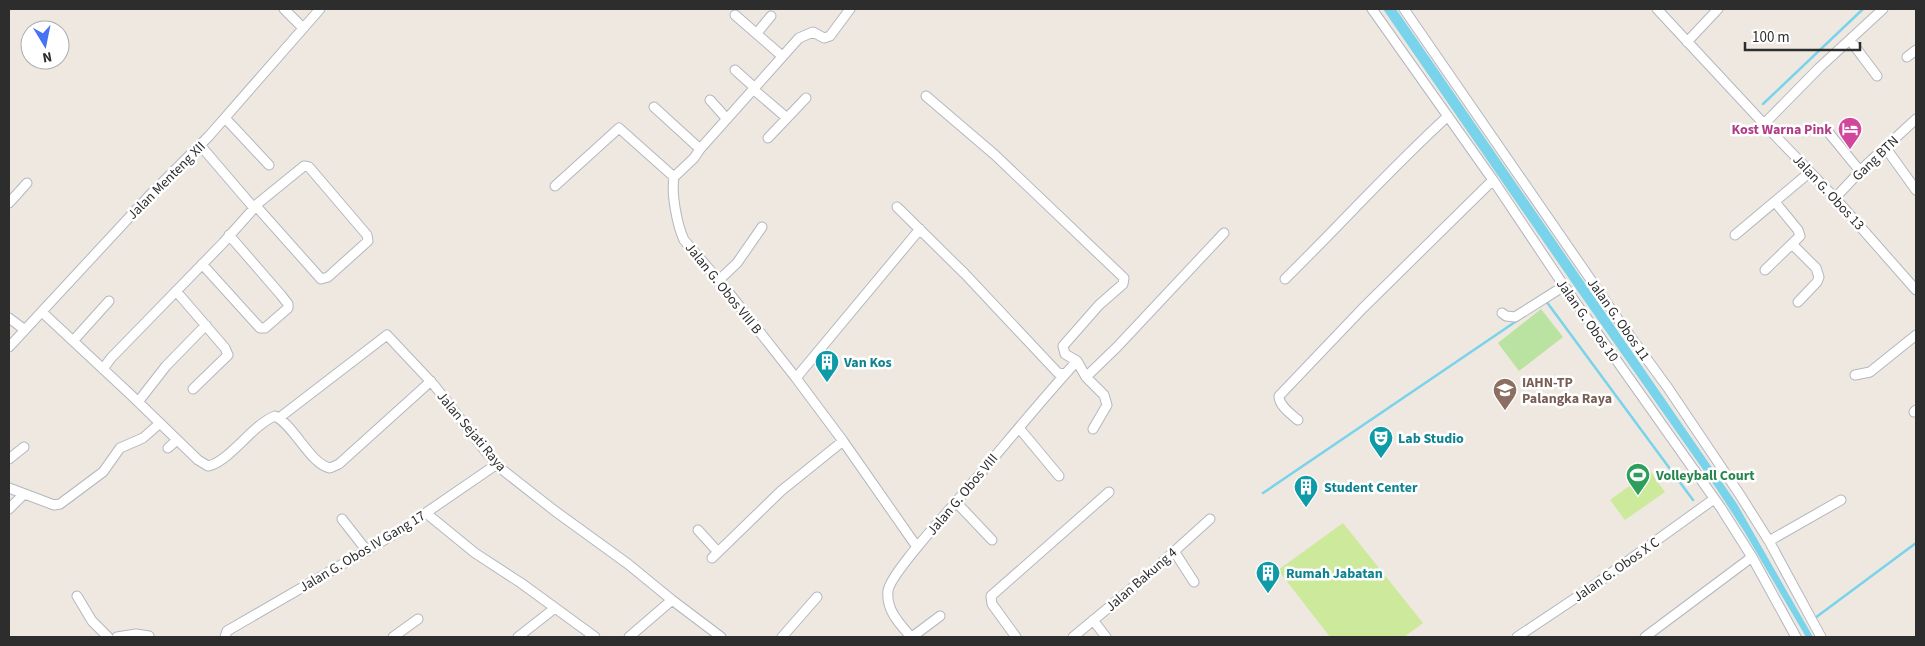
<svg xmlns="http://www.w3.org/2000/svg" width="1925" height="646" font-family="'Source Sans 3',sans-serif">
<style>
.green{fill:#bae2a0}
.pitch{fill:#cde99c}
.water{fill:#79d3eb}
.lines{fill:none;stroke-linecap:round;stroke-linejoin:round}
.stream{stroke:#79d3eb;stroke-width:2.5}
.minor-casing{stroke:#b4b7c0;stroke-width:11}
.minor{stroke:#fff;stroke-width:9}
.labels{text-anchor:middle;stroke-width:5;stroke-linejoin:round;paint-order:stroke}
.hotel-label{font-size:14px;font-weight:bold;fill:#b23c85;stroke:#fff;text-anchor:end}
.street-label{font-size:14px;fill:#2d2d2d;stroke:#fff}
.culture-label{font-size:14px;font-weight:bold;fill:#0d838f;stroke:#fff;text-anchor:start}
.education-label{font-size:14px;font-weight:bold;fill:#785e54;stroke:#fff;text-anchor:start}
.leisure-label{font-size:14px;font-weight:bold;fill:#27864d;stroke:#fff;text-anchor:start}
</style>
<rect width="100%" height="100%" fill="#eee8e1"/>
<!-- green -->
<path class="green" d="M1541,309L1563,337L1519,371L1498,343Z"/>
<!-- pitch -->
<path class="pitch" d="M1650,471L1665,492L1625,520L1610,500Z
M1343,523L1423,623L1404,637H1330L1278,570Z"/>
<!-- water -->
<path class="water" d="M1383,9H1396L1737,504L1813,637H1806L1744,531L1716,488L1579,293Z"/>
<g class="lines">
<!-- stream -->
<path class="stream" d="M1763,104L1863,9
M1546,301L1693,500
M1263,493L1518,320
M1815,618L1916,543"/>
<defs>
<path id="minor" d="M284,9L303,28
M850,9L830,36L824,38L813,32L799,38L700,149L694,158L674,177C671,193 677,225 684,240L722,284L796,378L843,441L917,547
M1372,9L1493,180L1564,286L1721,508L1752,557L1796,637
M1404,9L1622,325L1668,388L1740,495L1769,541L1821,637
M1657,9L1764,124L1835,198L1916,290
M735,15L782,56
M757,33L771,16
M1850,40L1877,76
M1687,42L1718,9
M1907,57L1916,50
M735,70L755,88
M753,89L787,118
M926,96L995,155L1124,278L1123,284L1099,305L1063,346L1065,354L1077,361L1086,377L1104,395L1107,405L1093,429
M710,100L727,119
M654,107L700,149
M225,118L269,165
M1764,124L1819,68L1883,9
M1829,133L1860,171
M768,138L806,98
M200,145L254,208
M1885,147L1916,190
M555,186L619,128L674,177
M1835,198L1866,165L1916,119
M9,203L27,183
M897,207L965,274L1058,373L1065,374
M1735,235L1810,172
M1793,245L1816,268L1819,277L1817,282L1798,302
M202,264L260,328H265L288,308V304L281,295L229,235
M1765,270L1800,236L1798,230L1775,202
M1285,279C1340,225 1391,168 1448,116
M719,280L737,263L762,227
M176,291L225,348L228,355L193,389
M42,312L131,395L198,460L208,466C229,462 252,425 275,416C295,426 310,464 330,468L339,464L431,381
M1502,313L1506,316L1515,317L1564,286
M9,318L25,330
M73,341L109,301
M9,347L149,196L209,136L320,9
M103,369L111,358L223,243L256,206V205L304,166L309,167L367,235L368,241L328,277L321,279L256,206
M1855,375L1870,372L1916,335
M1086,377L1117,347L1224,233
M796,378L920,229
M138,402L166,366L206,325
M1914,412L1916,410
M279,418L387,335L434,385L486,452L504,471L555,511L628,564L672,600L721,637
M1298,420C1291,414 1279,406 1279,396L1363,308L1493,180
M1019,428L1059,476
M168,448L177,440
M9,459L24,447
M9,488L54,505L60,504L103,472L120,448L143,438L160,423
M956,502L992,540
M9,509L24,494
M426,513L475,553L521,583L595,637
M342,519L367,551
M698,530L718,552
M1769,541L1841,500
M1174,551L1194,582
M712,558L781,491L843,441
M77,596L92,621L108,637
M1093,620L1106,637
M117,637L136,634L149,636
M225,637L227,631L398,532L497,464
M393,637L418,619
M518,637L555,608
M629,637L672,600
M782,637L817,597
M911,637C899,623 886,610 888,591C890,574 942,519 955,503C996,456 1035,407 1077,361
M912,637L940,616
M1016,637L992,604L991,596L1109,492
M1073,637L1148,575L1210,519
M1517,637L1589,589L1714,499
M1645,637L1752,557"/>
</defs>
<!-- minor casing -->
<use href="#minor" class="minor-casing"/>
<!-- minor -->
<use href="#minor" class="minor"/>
</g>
<!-- icons -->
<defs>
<symbol id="hotel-pin" viewBox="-11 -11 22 30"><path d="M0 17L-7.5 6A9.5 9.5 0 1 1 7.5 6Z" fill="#d1479c" stroke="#fff"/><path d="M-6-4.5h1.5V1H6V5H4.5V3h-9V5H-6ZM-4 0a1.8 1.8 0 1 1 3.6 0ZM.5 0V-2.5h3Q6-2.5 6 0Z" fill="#fff"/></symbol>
<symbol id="building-pin" viewBox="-11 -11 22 30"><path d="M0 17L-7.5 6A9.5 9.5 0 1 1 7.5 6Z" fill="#0f9aa8" stroke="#fff"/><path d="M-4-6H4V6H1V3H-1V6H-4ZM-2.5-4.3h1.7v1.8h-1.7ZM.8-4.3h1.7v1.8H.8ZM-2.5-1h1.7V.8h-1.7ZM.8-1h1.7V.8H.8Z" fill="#fff"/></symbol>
<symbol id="university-pin" viewBox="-11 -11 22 30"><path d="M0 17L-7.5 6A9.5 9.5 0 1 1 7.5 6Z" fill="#8d6e63" stroke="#fff"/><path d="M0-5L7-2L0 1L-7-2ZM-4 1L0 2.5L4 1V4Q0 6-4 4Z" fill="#fff"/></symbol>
<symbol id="theatre-pin" viewBox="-11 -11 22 30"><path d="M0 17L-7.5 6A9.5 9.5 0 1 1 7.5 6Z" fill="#0f9aa8" stroke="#fff"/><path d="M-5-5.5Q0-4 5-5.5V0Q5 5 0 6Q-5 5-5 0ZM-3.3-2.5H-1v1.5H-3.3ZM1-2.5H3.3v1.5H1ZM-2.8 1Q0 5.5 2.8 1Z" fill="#fff"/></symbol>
<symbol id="stadium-pin" viewBox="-11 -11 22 30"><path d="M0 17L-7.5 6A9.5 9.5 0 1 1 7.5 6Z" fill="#2e9e5b" stroke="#fff"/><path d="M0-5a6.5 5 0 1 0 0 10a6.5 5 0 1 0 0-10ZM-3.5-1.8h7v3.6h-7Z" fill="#fff"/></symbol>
</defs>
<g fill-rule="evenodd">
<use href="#hotel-pin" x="1836" y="115" width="28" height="38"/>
<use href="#building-pin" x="813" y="348" width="28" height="38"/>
<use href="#university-pin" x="1491" y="376" width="28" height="38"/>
<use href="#theatre-pin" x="1367" y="424" width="28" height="38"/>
<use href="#stadium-pin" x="1624" y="461" width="28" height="38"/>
<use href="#building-pin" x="1292" y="473" width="28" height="38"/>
<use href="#building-pin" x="1254" y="559" width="28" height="38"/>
</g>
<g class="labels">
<!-- hotel labels -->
<g class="hotel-label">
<text x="1832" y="134">Kost Warna Pink</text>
</g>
<!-- street labels -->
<g class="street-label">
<text transform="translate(1875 158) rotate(-44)" y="5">Gang BTN</text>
<text transform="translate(166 180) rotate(-45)" y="5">Jalan Menteng XII</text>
<text transform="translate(1829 192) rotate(47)" y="5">Jalan G. Obos 13</text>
<text transform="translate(724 288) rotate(51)" y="5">Jalan G. Obos VIII B</text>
<text transform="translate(1619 319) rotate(55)" y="5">Jalan G. Obos 11</text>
<text transform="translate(1588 320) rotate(55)" y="5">Jalan G. Obos 10</text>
<text transform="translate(472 431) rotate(50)" y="5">Jalan Sejati Raya</text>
<text transform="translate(962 494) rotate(-50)" y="5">Jalan G. Obos VIII</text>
<text transform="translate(362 551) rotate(-31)" y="5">Jalan G. Obos IV Gang 17</text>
<text transform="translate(1616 569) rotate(-35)" y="5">Jalan G. Obos X C</text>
<text transform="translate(1141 579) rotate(-41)" y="5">Jalan Bakung 4</text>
</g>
<!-- culture labels -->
<g class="culture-label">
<text x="844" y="367">Van Kos</text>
<text x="1398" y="443">Lab Studio</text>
<text x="1324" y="492">Student Center</text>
<text x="1286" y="578">Rumah Jabatan</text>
</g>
<!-- education labels -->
<g class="education-label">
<text x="1522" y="387">IAHN-TP<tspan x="1522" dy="16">Palangka Raya</tspan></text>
</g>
<!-- leisure labels -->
<g class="leisure-label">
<text x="1656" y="480">Volleyball Court</text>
</g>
</g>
<!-- border -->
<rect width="1925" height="646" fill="none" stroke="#2d2d2d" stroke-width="20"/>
<!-- north arrow -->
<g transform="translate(45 45) rotate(170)"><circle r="24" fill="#ffffff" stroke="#ababab"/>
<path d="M0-4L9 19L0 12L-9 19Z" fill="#4872f4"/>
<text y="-8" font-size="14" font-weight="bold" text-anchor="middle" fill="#2d2d2d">N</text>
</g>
<!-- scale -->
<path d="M1745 42v8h115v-8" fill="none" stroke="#2d2d2d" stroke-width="2.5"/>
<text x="1752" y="42" font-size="15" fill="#2d2d2d" stroke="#ffffff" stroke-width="4" paint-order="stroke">100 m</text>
</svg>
